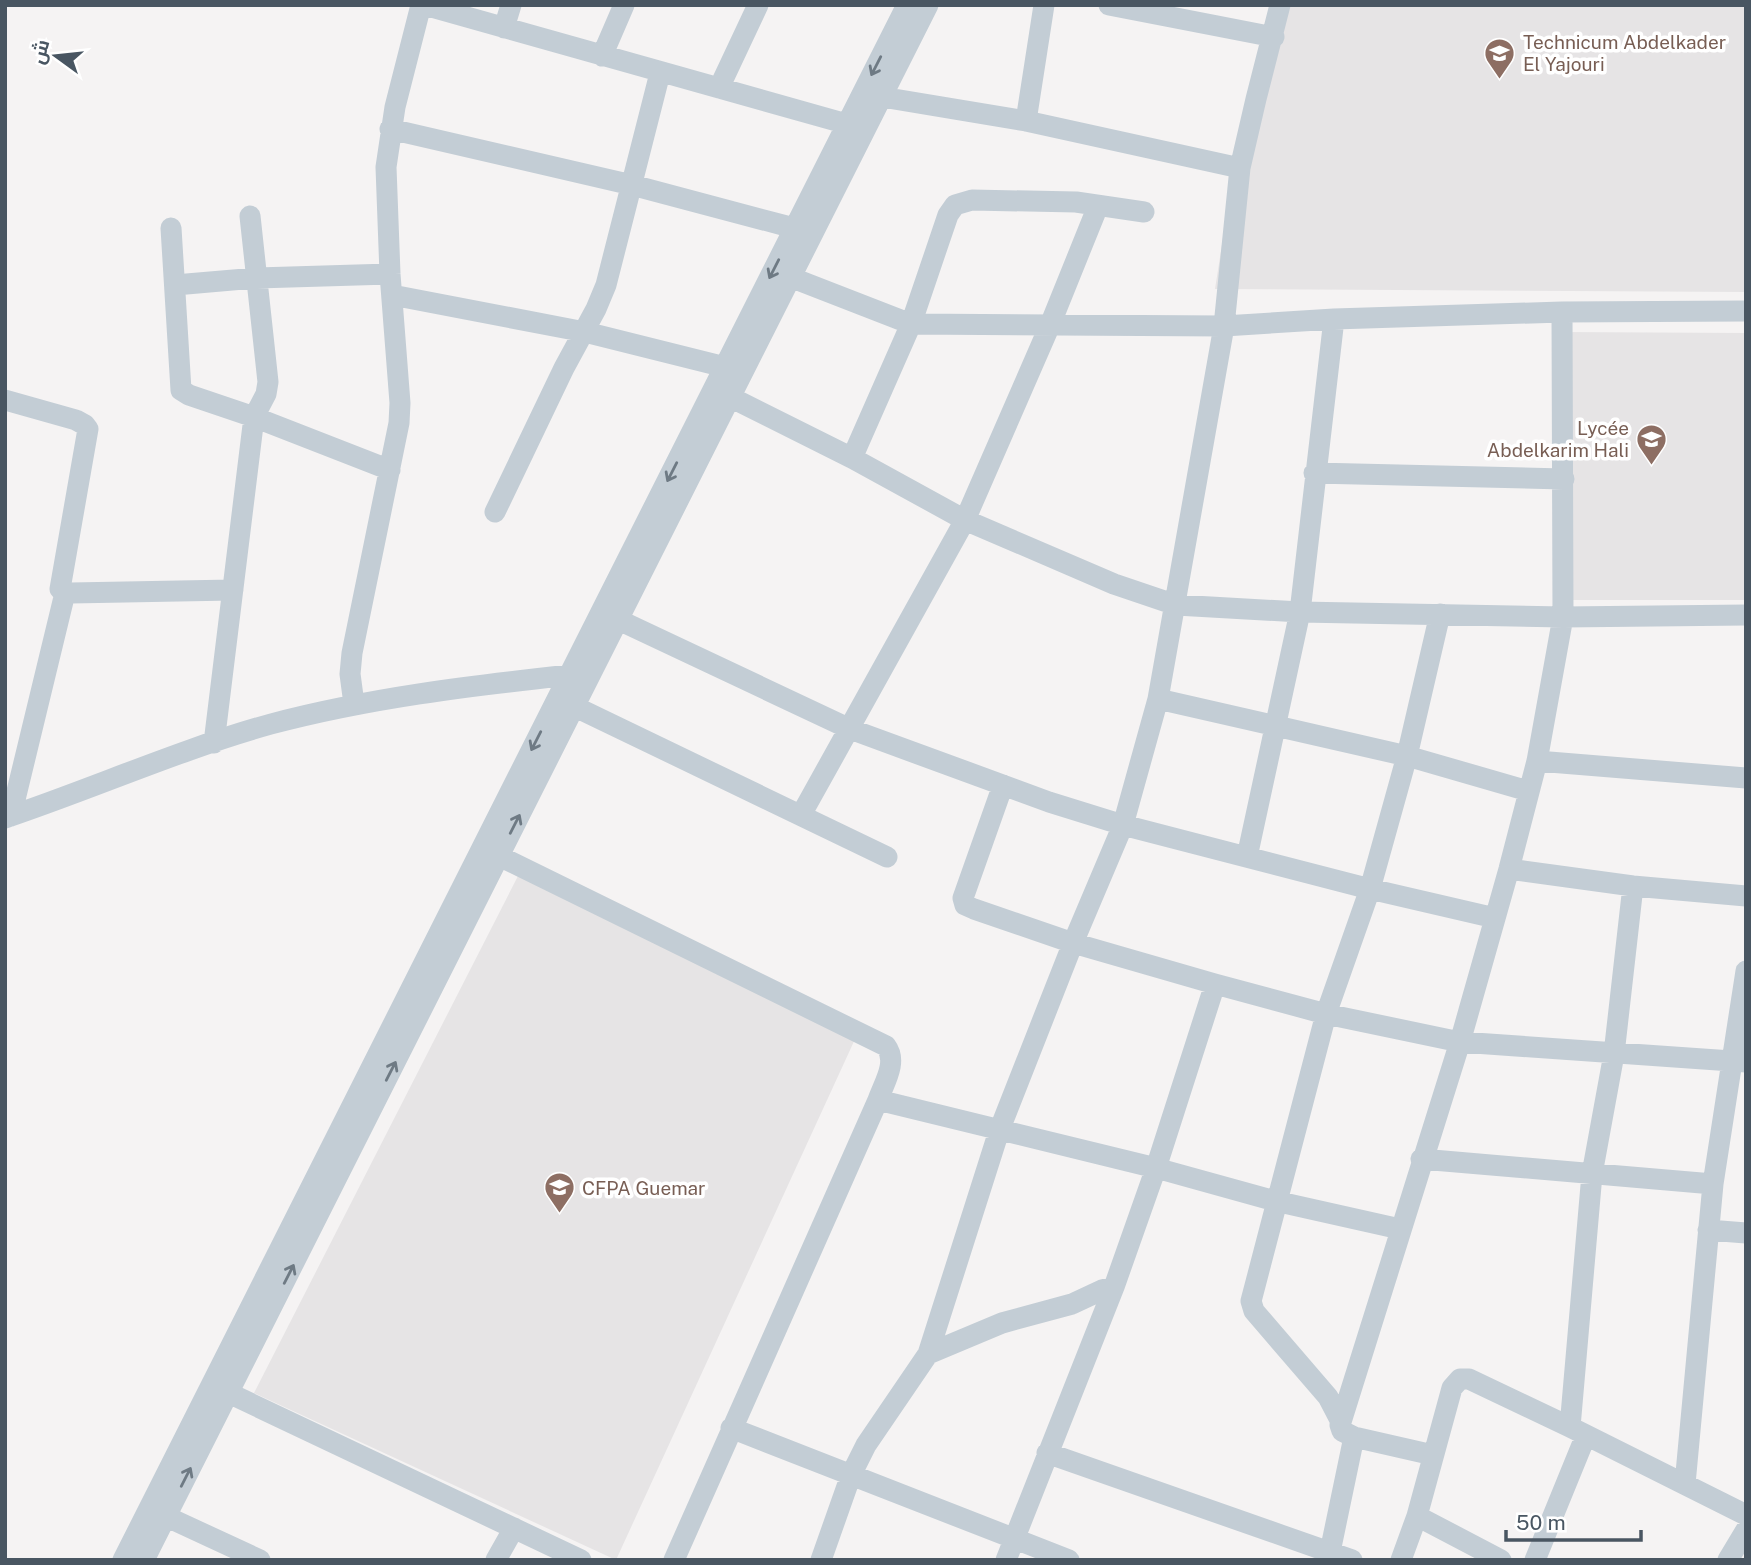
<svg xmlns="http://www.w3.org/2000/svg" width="1751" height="1565" font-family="'Public Sans',Cairo,sans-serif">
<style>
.education{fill:#e6e4e5}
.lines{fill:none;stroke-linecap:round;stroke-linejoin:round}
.minor{stroke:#c3cdd5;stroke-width:21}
.oneway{stroke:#6e7a84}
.labels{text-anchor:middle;stroke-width:7;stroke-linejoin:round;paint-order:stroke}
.education-label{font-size:19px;fill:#785e54;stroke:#fff;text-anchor:start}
</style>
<rect width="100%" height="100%" fill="#f5f3f3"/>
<!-- education -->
<path class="education" d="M1273,5H1746V292L1215,289L1236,155Z
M1560,332L1746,333V600H1558Z
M518,876L856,1037L616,1560L254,1393Z"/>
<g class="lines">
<!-- minor -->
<path class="minor" d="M424,5L847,124
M1109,5L1274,37
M504,28L511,5
M602,56L624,5
M719,88L758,5
M882,97L1026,121L1240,168
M1026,121L1044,5
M390,129L632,185L794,228
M171,228L181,390L189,395L254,417L390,470
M790,277L911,324L1224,326L1334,319L1562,312L1746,311
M175,285L257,278L390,274
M392,295L585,332L725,367
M718,391L852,458L965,520L1114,584L1176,605L1300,612L1334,319
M5,400L76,420L85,425L88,429L60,589L71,593L233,590
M852,458L911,324L948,215L955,205L972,200L1076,202L1144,212
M1314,473L1564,479
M495,512L564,368L596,309L606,285L660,73
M606,614L850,729L1049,802L1123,825L1370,889L1495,918
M1158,699L1407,756L1528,791
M563,701L887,857
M354,704L350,674L352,653L399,423L400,403L390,274L386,167L395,107L421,5
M214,743L254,417L266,394L268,382L250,216
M1537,761L1746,778
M1003,785L963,898L965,905L974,909L1073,943L1215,984L1326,1014L1460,1042L1746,1062
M801,815L965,520L1050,325L1098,206
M11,816L65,593
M5,818C94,788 181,749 271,724C369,698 469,686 570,675
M499,856L886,1046C898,1062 884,1083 878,1100
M1247,857L1300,612L1563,617L1746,615
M1509,869L1633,886L1746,896
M1421,1159L1713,1184
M1708,1230L1746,1233
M928,1354L1002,1323L1072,1304L1102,1290L1114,1287
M216,1387L581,1560
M1341,1422L1328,1397L1254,1311L1251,1301L1326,1014L1370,889L1407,756L1440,614
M1570,1427L1592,1174L1614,1054L1633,886
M731,1428L1069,1560
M1047,1453L1352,1560
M1433,1455L1354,1437L1342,1431L1340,1425L1460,1042L1509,869L1537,761L1563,617L1562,312
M1685,1484L1713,1184L1746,971
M165,1516L260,1560
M1417,1516L1501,1560
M1330,1552L1354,1437
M123,1560L907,5
M144,1560L928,5
M496,1560L514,1528
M674,1560L878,1100L1156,1168L1275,1201L1400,1229
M821,1560L851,1475L866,1445L928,1354L999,1131L1073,943L1123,825L1158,699L1224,326L1240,168L1256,99L1280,5
M1006,1560L1114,1287L1156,1168L1215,984
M1401,1560L1417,1516L1452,1388L1460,1379H1469L1570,1427L1746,1515
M1535,1560L1586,1435
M1728,1560L1746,1530"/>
</g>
<!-- one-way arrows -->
<defs><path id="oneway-shaft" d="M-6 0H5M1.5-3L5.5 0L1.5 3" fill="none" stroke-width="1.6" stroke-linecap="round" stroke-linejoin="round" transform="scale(1.75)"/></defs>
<g class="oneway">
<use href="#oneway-shaft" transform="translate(876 66) rotate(117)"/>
<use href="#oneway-shaft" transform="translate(774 269) rotate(117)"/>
<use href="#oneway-shaft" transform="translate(672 472) rotate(117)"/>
<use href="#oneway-shaft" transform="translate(536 741) rotate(117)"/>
<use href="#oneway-shaft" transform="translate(515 824) rotate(-63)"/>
<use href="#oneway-shaft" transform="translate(391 1071) rotate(-63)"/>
<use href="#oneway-shaft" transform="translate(289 1274) rotate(-63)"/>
<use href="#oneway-shaft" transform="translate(186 1477) rotate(-63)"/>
</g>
<!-- icons -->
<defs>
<symbol id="school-pin" viewBox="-11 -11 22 30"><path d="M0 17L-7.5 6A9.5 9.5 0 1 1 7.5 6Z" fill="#8d6e63" stroke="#fff"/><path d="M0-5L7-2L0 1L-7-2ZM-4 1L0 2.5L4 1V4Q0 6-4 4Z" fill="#fff"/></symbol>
<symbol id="university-pin" viewBox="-11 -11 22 30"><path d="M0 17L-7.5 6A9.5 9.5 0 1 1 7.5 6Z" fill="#8d6e63" stroke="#fff"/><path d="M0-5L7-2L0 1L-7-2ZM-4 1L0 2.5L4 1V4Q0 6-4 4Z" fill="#fff"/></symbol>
</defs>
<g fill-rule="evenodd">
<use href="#school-pin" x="1482" y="36" width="35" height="47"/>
<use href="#school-pin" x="1634" y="422" width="35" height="47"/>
<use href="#university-pin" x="542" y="1170" width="35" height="47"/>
</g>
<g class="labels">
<!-- education labels -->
<g class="education-label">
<text x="1523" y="49">Technicum Abdelkader<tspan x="1523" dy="22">El Yajouri</tspan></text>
<text x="1629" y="435" text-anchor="end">Lycée<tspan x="1629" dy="22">Abdelkarim Hali</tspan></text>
<text x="582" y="1195">CFPA Guemar</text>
</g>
</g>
<!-- border -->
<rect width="1751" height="1565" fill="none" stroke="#495662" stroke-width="14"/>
<!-- north arrow -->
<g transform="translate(56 56) rotate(285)" stroke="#ffffff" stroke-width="5" paint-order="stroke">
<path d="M0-5L12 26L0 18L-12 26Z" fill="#495662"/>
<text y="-10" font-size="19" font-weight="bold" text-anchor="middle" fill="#495662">ش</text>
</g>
<!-- scale -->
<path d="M1506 1530v10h135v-10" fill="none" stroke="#495662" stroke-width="3.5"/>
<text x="1516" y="1530" font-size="21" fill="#495662" stroke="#ffffff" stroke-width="5" paint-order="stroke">50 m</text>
</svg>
